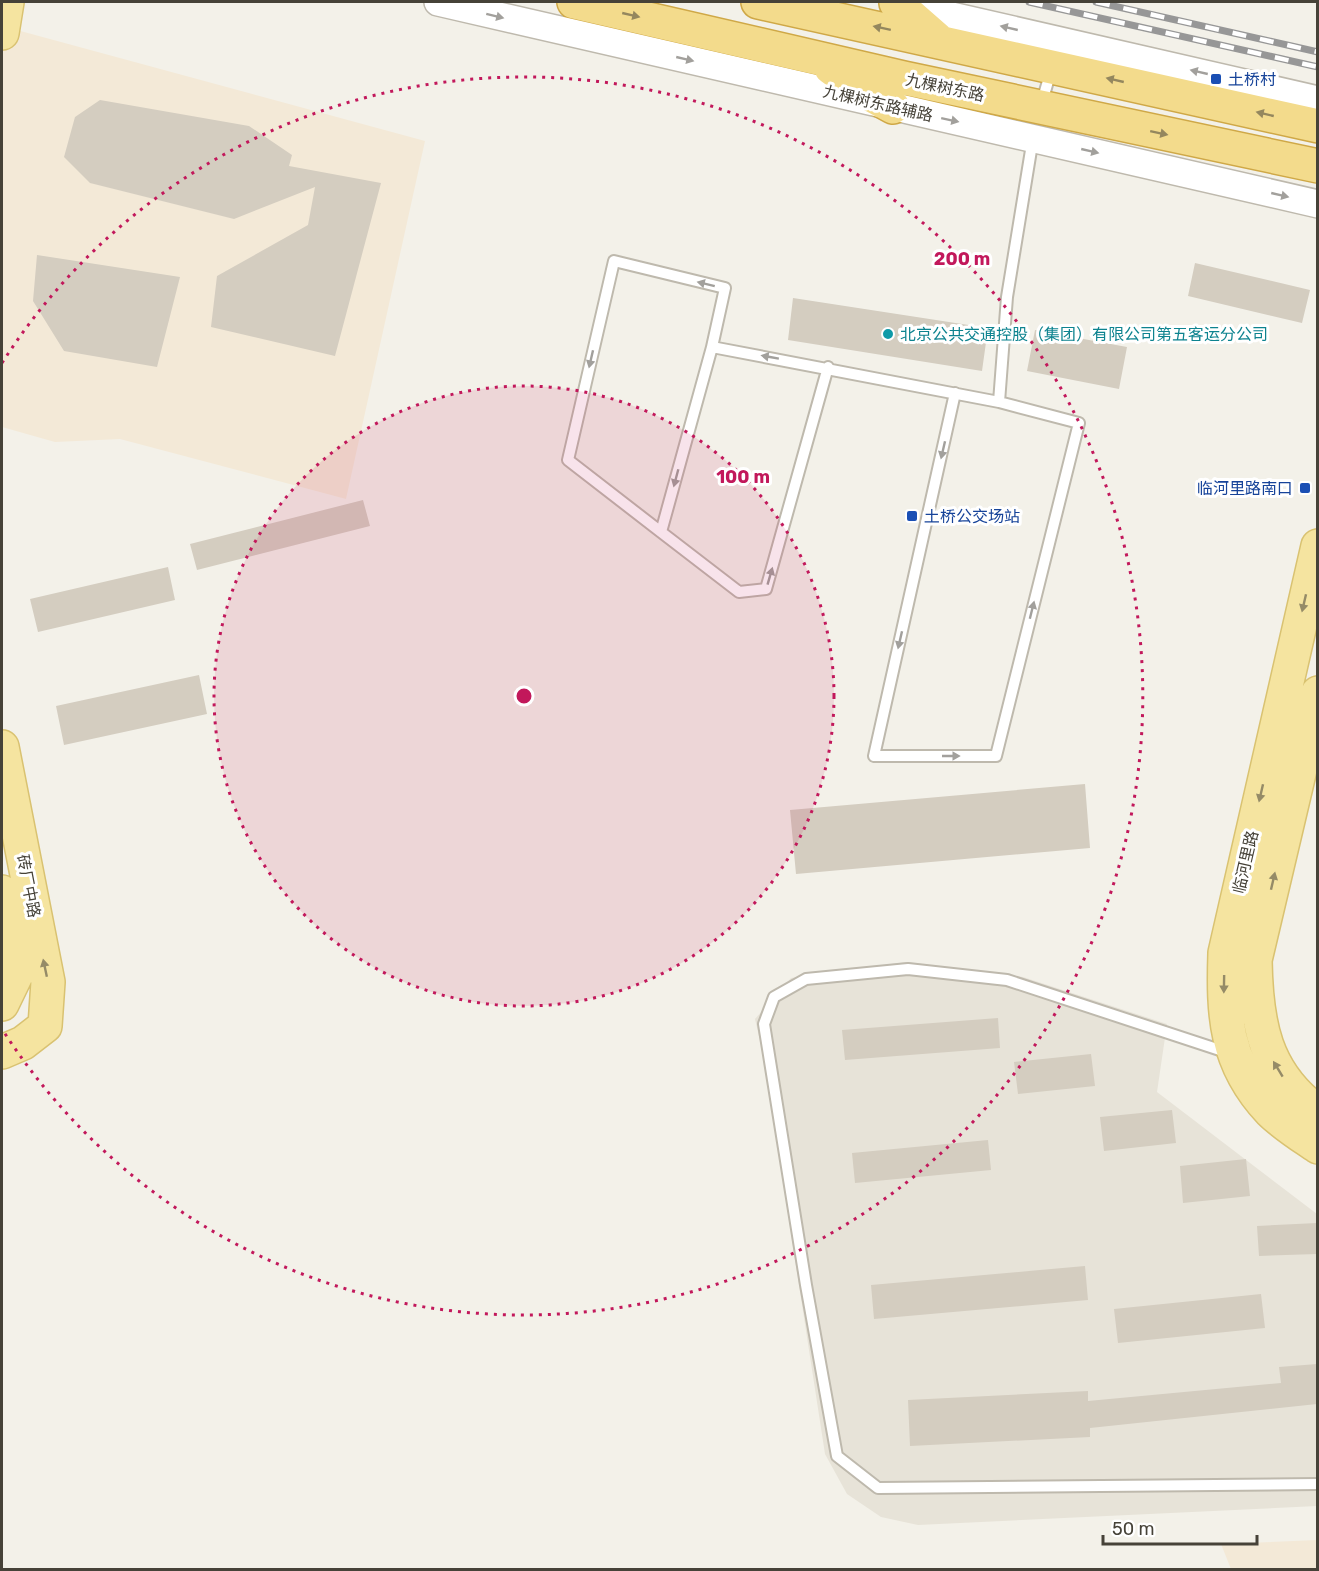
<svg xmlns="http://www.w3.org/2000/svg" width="1319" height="1571" font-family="Rubik,'Noto Sans SC',sans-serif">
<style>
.residential{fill:#e7e3d8}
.commercial{fill:#f3e9d7}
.building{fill:#d4cdc0}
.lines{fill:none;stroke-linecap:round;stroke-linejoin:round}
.service-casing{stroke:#beb9ad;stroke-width:14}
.tertiary-casing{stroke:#beb9ad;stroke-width:30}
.primary-casing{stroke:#d9c271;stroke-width:36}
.trunk-casing{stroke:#cfa847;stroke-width:36}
.service{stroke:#fff;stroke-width:10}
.tertiary{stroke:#fff;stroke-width:27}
.primary{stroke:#f5e4a0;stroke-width:33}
.trunk{stroke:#f3db8c;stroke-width:33}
.rail-casing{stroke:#979797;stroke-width:7}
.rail{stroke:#fff;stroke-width:4.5;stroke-dasharray:14;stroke-linecap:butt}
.oneway{fill:#94875e}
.oneway2{fill:#a2a09c}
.oneway3{fill:#958b67}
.ring{fill:none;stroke:#c2185b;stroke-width:3;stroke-dasharray:3 6}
.transit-dot{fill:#1a4fb4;stroke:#fff;stroke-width:2}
.culture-dot{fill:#0f9aa8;stroke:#fff;stroke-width:2}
.labels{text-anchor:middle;stroke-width:6;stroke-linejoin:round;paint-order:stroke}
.transit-label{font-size:16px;fill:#164399;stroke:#fff;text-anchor:start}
.street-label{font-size:16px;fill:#464238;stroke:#fff}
.culture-label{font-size:16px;fill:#0d838f;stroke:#fff;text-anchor:start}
.centre{fill:#c2185b;stroke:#fff;stroke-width:3}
.ring-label{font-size:18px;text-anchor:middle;font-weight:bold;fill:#c2185b;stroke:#fff;stroke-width:6;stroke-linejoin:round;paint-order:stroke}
</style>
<rect width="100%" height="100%" fill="#f3f1e9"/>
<!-- residential -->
<path class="residential" d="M906,962L1023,977L1167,1024L1157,1092L1317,1214V1506L918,1525L881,1517L847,1494L825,1454L764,1058L755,1019L791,978Z"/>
<!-- commercial -->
<path class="commercial" d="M2,26L425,141L346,499L120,439L55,442L2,427Z
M1317,1540V1570L1231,1569L1221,1544Z"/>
<!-- building -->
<path class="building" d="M100,100L249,126L292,155L289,166L381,183L335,356L211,327L217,276L308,225L315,187L234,219L90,183L64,157L75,117Z
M37,255L180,277L157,367L64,351L33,301Z
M1195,263L1310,290L1302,323L1188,296Z
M793,298L988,328L982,371L788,340Z
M1035,330L1127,347L1119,389L1027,371Z
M363,500L370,526L197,570L190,544Z
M168,567L175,600L38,632L30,599Z
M199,675L207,714L64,745L56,706Z
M1085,784L1090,848L796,874L790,810Z
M998,1018L1000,1048L845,1060L842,1030Z
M1091,1054L1095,1086L1018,1094L1014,1062Z
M1172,1110L1176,1143L1104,1151L1100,1117Z
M988,1140L991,1170L855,1183L852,1153Z
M1246,1159L1250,1196L1183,1203L1180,1166Z
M1317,1223V1254L1259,1256L1257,1226Z
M1085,1266L1088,1300L874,1319L871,1285Z
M1261,1294L1265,1328L1118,1343L1114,1309Z
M1317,1364V1404L1090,1428V1437L910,1446L908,1400L1088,1391V1401L1281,1383L1279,1367Z"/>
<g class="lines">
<defs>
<path id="service" d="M1041,105L1051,71
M828,367L766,589L739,592L661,532L712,347L999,402L1007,297L1033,138
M955,393L874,756H996L1079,423L999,402
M661,532L568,460L614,261L725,288L712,347
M1229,1053L1007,980L908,969L806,979L774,997L764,1024L806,1285L837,1456L878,1488L1318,1484"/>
<path id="tertiary" d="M438,2L1318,204
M895,3L1318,100"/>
<path id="primary" d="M2,33L7,2
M1318,546L1225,953C1223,1015 1225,1063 1270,1111C1284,1125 1302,1136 1318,1147
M1318,693L1255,960C1256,1022 1264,1073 1318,1112
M2,747L48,982L45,1026L23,1043L2,1052
M2,892L17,973L2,1004"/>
<path id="trunk" d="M574,2L904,78L1318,166
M758,2L1318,126
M896,3L937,39
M831,68L860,89L893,107"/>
</defs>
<!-- service casing -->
<use href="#service" class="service-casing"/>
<!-- tertiary casing -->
<use href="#tertiary" class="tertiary-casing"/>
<!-- primary casing -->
<use href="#primary" class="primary-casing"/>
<!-- trunk casing -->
<use href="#trunk" class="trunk-casing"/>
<!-- service -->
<use href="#service" class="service"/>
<!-- tertiary -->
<use href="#tertiary" class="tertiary"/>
<!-- primary -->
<use href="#primary" class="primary"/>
<!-- trunk -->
<use href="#trunk" class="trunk"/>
<defs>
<path id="rail" d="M1029,2L1318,67
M1096,2L1318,52"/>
</defs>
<!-- rail casing -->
<use href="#rail" class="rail-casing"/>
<!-- rail -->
<use href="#rail" class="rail"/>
</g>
<!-- one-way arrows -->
<defs><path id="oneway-solid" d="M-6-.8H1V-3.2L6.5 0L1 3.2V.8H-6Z" transform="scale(1.5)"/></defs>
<g class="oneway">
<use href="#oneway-solid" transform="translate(631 15) rotate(13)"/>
<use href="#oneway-solid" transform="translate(882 28) rotate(-168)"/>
<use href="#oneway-solid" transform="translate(1115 80) rotate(-167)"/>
<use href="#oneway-solid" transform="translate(1265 114) rotate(-167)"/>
<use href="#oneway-solid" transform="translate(1159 133) rotate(12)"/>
</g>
<g class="oneway2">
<use href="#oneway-solid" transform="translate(495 16) rotate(14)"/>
<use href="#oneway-solid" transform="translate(1009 28) rotate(-167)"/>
<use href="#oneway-solid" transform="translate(685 59) rotate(13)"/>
<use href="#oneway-solid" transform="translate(1199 72) rotate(-167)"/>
<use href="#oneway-solid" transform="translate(950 120) rotate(12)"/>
<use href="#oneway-solid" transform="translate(1090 151) rotate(13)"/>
<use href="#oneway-solid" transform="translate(1280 195) rotate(13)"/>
<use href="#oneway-solid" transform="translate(706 284) rotate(-166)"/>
<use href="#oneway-solid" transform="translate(770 357) rotate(-170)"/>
<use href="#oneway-solid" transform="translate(591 359) rotate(103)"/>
<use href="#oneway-solid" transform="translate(943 450) rotate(103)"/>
<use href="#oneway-solid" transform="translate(676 478) rotate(105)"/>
<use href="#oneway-solid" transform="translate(770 576) rotate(-74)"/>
<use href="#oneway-solid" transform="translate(1032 610) rotate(-76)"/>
<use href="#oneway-solid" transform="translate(900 640) rotate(103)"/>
<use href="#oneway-solid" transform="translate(951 756)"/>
</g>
<g class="oneway3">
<use href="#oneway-solid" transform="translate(1304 603) rotate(103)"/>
<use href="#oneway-solid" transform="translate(1261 793) rotate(103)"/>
<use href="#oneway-solid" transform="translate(1273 881) rotate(-77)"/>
<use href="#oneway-solid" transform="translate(45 968) rotate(-102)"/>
<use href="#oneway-solid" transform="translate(1224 984) rotate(91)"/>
<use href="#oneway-solid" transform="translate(1278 1069) rotate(-121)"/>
</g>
<!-- distance rings -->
<circle cx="524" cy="696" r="310" fill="#c2185b" fill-opacity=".12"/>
<g class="ring">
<circle cx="524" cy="696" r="310"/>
<path d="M2 363A619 619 0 1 1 2 1029"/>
</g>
<!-- markers -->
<g class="transit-dot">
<rect x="1210" y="73" width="12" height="12" rx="3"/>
<rect x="1299" y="482" width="12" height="12" rx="3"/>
<rect x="906" y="510" width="12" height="12" rx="3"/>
</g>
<circle class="culture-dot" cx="888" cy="334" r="6"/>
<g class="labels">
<!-- transit labels -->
<g class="transit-label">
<text x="1228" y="85">土桥村</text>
<text x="1293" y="494" text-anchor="end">临河里路南口</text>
<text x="924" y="522">土桥公交场站</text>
</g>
<!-- street labels -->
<g class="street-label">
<text transform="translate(945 87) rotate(12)" y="6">九棵树东路</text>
<text transform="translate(878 103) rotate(13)" y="6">九棵树东路辅路</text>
<text transform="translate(1245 862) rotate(-77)" y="6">临河里路</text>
<text transform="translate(29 886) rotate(79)" y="6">砖厂中路</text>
</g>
<!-- culture labels -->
<g class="culture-label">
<text x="900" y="340">北京公共交通控股（集团）有限公司第五客运分公司</text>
</g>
</g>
<circle cx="524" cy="696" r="9" class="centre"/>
<g class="ring-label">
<text x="962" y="265">200 m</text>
<text x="743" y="483">100 m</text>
</g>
<!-- border -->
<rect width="1319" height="1571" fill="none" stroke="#464238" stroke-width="6"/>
<!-- scale -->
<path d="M1103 1535v9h154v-9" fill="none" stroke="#464238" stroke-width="3"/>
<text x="1112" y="1535" font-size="18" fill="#464238" stroke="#ffffff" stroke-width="4.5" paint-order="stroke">50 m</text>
</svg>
